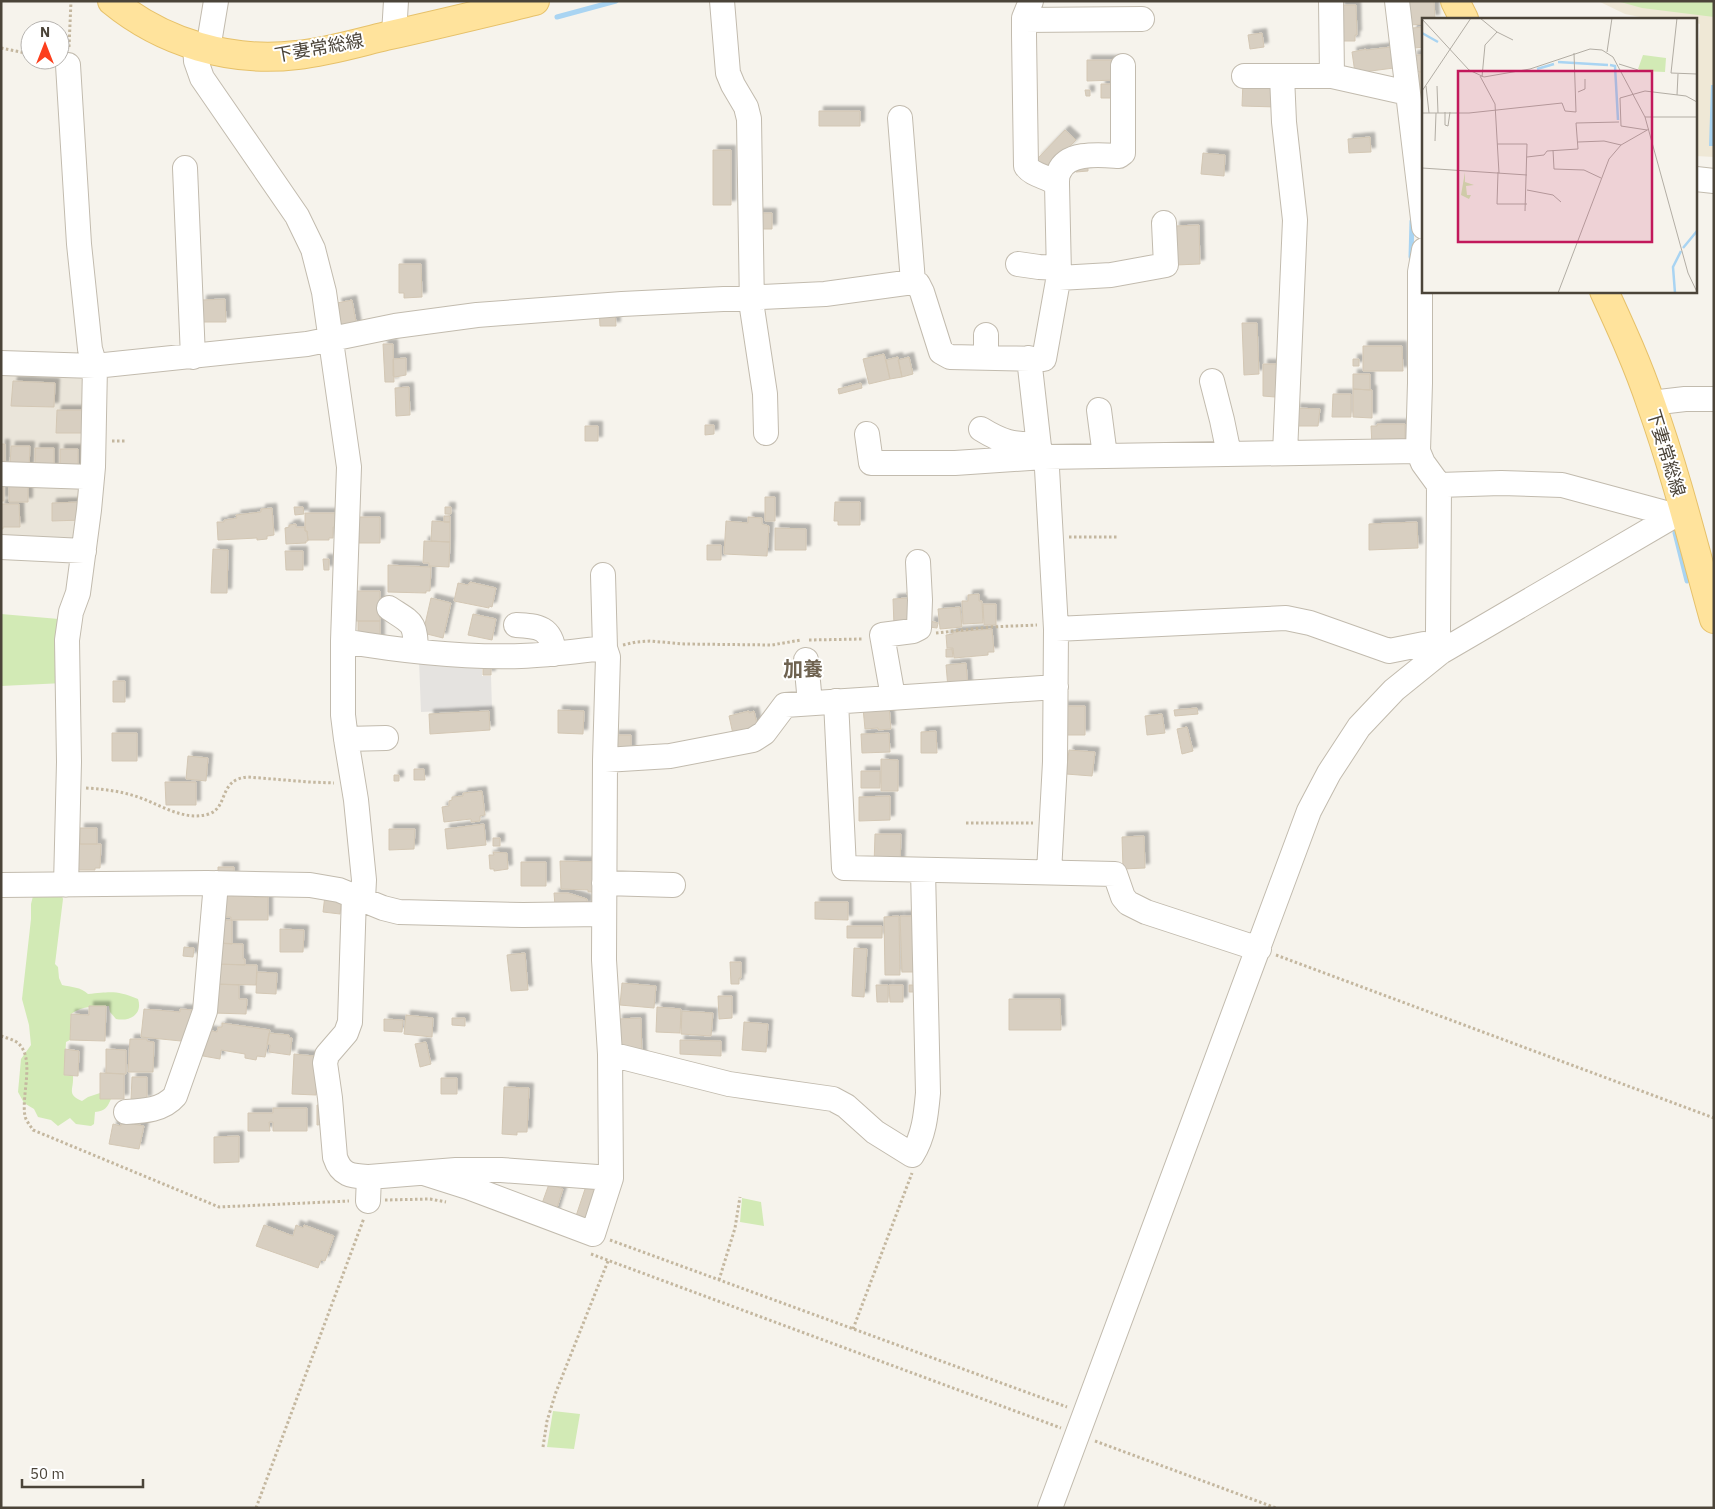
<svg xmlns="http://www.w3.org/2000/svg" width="1715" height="1509" font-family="'IBM Plex Sans','Noto Sans JP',sans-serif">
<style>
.residential{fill:#eae5da}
.education{fill:#efe8d6}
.green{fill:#d2eab5}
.parking{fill:#e5e3e0}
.water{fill:#a9d4f2}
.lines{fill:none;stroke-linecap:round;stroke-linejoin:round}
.stream{stroke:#a9d4f2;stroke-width:5}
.building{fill:#d8cfc1;stroke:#d3c7b4;filter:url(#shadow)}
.minor-casing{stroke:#c2bbae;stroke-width:26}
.major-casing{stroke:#e6c16a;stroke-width:30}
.path{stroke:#c4b79f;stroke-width:3;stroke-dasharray:2.5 2.5;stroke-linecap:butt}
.minor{stroke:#fff;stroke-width:24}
.major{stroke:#ffe39c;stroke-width:28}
.labels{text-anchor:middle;stroke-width:4;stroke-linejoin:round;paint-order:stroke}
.street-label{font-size:18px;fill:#4b4439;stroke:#fff}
.quarter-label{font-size:20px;font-weight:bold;fill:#6e6250;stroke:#fff}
.inset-river{fill:none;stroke:#a9d4f2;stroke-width:2.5}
.inset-road{fill:none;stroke:#b2ada4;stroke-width:1}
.view{fill:#c2185b;fill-opacity:0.15;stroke:#c2185b;stroke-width:2.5}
.inset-edge{fill:none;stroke:#4b4439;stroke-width:2.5}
</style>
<defs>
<filter id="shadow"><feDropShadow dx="4.5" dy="-4.5" stdDeviation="1" flood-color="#0004"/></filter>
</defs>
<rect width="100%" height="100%" fill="#f6f3ec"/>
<!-- residential -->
<path class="residential" d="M1,363L95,366L83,559L1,555Z"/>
<!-- education -->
<path class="education" d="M1598,1H1714V157L1696,156V82L1700,24L1696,23V19H1650L1625,14Z"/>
<!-- green -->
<path class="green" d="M1617,1H1714V17L1642,8Z
M1,614L59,619L64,683L1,686Z
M61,893L63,899L55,964L58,967L59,978L62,985C71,987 81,987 88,994C111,992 116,990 138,999C143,1014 130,1022 116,1019L110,1012L109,1006C94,1007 84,1005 71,1014L70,1040L66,1042L64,1075L73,1076C74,1090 66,1094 82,1101L88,1097L100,1093V1099H111C107,1108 105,1111 95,1112L94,1124L91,1126L76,1124L70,1118L58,1126L51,1120L38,1117L34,1109L24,1103L18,1092L21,1059L31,1045L29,1025L22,999L31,919V904L33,896Z
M742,1198L761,1202L764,1226L740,1222Z
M553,1411L580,1414L574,1449L547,1447Z"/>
<!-- parking -->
<path class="parking" d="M419,661L482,665V676H491L492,709L421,712Z"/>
<!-- water -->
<path class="water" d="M1711,85H1714V146H1709Z"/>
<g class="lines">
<!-- stream -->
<path class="stream" d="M557,17L616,1
M1411,257L1412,221
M1675,533L1687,581"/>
</g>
<!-- building -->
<path class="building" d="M1408,1H1434L1435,19H1424V24L1410,25Z
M1340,5H1356L1357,35H1355V41H1342Z
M1424,27V47L1415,48L1412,28Z
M1262,33L1264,47L1250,49L1248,35Z
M1391,47L1394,68L1355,73L1352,52L1366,49V50Z
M1413,55H1424V71L1413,72Z
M1087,60H1116V80L1087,81Z
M1419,72H1424V97H1420Z
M1243,81L1276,82V107L1242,106Z
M1101,84H1117V98H1101Z
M1085,90H1090V96H1086Z
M819,111H860V126H819Z
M1065,130L1076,140L1048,169L1037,159Z
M1370,137L1371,152L1349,153L1348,139Z
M713,150H731V205H713Z
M1203,153L1225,155L1224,176L1201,174Z
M1076,162H1088V171L1076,172Z
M755,213H772V229H755Z
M1199,225L1200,264L1176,265L1175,226Z
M399,264H421L422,297L404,298V293H399Z
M225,299L226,322H202V300Z
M352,300L357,327L341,330L337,310L339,309L337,303Z
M615,309L616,326H600L599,310Z
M1242,323H1257L1259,374L1244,375Z
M383,344H393L394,382H385Z
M1363,346H1402L1403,371H1363Z
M884,354L890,379L869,384L863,359Z
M898,357L902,377L890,379L886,360Z
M909,357L913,374L902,377L898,360Z
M406,358V375L395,377L393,376V359Z
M1353,359H1359V366H1353Z
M1263,364H1283L1282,394H1275V397L1263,396Z
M1353,374H1370V390L1353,389Z
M13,381L55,383L54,407L11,406Z
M861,383L862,388L839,394L838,389Z
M409,387L410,415L396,416L395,388Z
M1353,389L1372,390V418L1353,417Z
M1333,394H1351V417H1332Z
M1296,408L1320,409L1318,426H1296Z
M57,410H85V424H82V433H56Z
M1377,424H1405V446H1372L1371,426H1377Z
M705,425H714V434L705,435Z
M585,426H598V441H585Z
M1,444H5V466H1Z
M11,446H30L29,468L10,467Z
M35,448H54V469H35Z
M60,449H78V470H60Z
M1,479H4V501H1Z
M9,480H28V502H9Z
M765,497H775V521H765Z
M83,502V520L52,521V503Z
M835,502H860V525H838V521H834Z
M1,504H19L20,527H3V529H1Z
M294,507H303L304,514L295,515Z
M445,507H451V514H445Z
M272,508L274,535L267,536V539L257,540V538L218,540L217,522H224V520L237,518L236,515L261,512V509Z
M305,513H340L335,527H333V538H329V540H308L307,531H305Z
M444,516H450V522H444Z
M359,517H380V543H359Z
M748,517L762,518V524L769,526L767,556L724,554L726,521L748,523Z
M432,521L450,522V542L431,541Z
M1417,522L1418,548L1369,550V524Z
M296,524V527H305V531H307L308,541H306V543L286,544L285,528L289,527V525Z
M775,528L806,529V550H775Z
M424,541L450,542L449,567L429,566V563H423Z
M707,545H721V560H707Z
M213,549L228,550L227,593H211Z
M285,551H303V570H286Z
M323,559H329V570H324Z
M388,565L431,567L430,591H426V593L388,592Z
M470,582L496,588L492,607L489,606V608L454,601L458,583L468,585Z
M356,591H380V621H356Z
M907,592H915L916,625L894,626L893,599L908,598Z
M979,594V601H982L983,623L963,624L962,601H968V595Z
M431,598L451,603L443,638L423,633Z
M983,604H996V625H984Z
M960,607L962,627L940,629L938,609Z
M473,614L496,619L492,640L468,635Z
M358,621H380V641L358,635Z
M930,621L938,623L937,628L929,627Z
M992,629L994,652H988V655L954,658L953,648H947L946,635L953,634V632Z
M946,649H952L953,657H946Z
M966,663L968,687L948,688L946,665Z
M491,667V675H483V668Z
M113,681H125V702H113Z
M889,706L891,729L878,730V728L865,729L863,708Z
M1063,706H1085V735H1063Z
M1197,708L1198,714L1175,716L1174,710Z
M558,710L584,711L583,734L558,733Z
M489,711L490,730L430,734L429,714Z
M749,711V713L754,711L758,728L733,734L729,716Z
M1162,714L1165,733L1147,735L1145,716Z
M1187,727L1193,751L1182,754L1177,729Z
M936,731L937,753H921V732Z
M112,733H137V761H112Z
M889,733L890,752L862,753L861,734Z
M614,735H631V752H614Z
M1069,750L1095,752L1092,776L1066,774Z
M188,756L208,758L206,781L186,779Z
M881,759L898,760V791H881Z
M414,769H424L425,780H414Z
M861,771H880V788H861Z
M394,775H399V781H394Z
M165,782H196V805H166Z
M482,791L485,815L480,816V821L471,822V819L444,822L442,807L449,806V801L452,800V797L463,796V793Z
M890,796V820L859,821V797Z
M484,824L486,845L447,849L445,829Z
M80,828H97V844H80Z
M389,829H415L414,849L389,850Z
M875,834H901L900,866L874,865Z
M1144,836L1145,868L1123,869L1122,837Z
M493,838H500V846H493Z
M78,844H101L100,868H95V870H78Z
M493,852L507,853L508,869L494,871V869H490L489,855H494Z
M560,861L600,862L594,892H588V890L561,889Z
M521,862H546V886H521Z
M218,867H234V877H218Z
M255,892L254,897H268V920H231V917H222V893Z
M554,893H568L587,899V906H555Z
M325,895L342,896L340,914L323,912Z
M815,902H848V920L815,919Z
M899,916L900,975H885L884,917Z
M900,916H914L916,972H902Z
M218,920H232V944L218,943Z
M847,926H882V938H847Z
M280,929L304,930L303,952H280Z
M218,943L243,944V959H245V965L214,964Z
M184,947L194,948L193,957L183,956Z
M854,948L867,949L864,997L852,996Z
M525,953L528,990L511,991L507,955Z
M730,962H741V978H739V984H731Z
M214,964L257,965L256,985L214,984Z
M257,972L277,973L276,994L256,993Z
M622,983L656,986L654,1008L620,1005Z
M214,984L239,985V999H247L246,1014L213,1013Z
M876,985H888V1002H877Z
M889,985H903V1002H890Z
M909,985H914V992H909Z
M718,996H732V1018L719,1019Z
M1009,999H1060L1061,1030H1009Z
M89,1006H106L105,1041L70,1040L71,1014L89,1015Z
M657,1007L681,1009L680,1033L656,1032Z
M144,1009L180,1012V1009L194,1010L191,1042L141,1037Z
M682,1011L713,1013L711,1036L681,1034Z
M406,1015L433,1018L432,1037L404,1034Z
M452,1018H465V1026L452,1025Z
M641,1018L642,1057L619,1048L618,1019Z
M384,1019L403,1020L402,1032L384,1031Z
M744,1022L768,1024L766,1052L742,1050Z
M222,1023L270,1030L265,1057L257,1056L256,1060L245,1058V1054L221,1050L220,1059L203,1056L207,1030L217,1032L218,1027H222Z
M269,1033L289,1035V1037L292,1038L290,1055L269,1052L270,1045L267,1044Z
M130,1039H147V1041L154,1042L153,1072H128Z
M680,1040L721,1041V1056L680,1054Z
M426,1042L431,1064L420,1067L415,1044Z
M65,1049L79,1051L78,1076L64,1075Z
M106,1049L126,1050V1074L106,1073Z
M294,1054L314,1056V1059H318L316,1095L292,1094Z
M100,1073L124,1074V1099H100Z
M132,1077H147V1100H131Z
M441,1078H457V1094H441Z
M504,1087L529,1088L527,1132H517V1135L502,1134Z
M317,1105H327V1124L317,1125Z
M273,1108H307V1131H273V1122H269L270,1131H248V1113H273Z
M121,1122L144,1126L139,1149L109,1144L113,1124L121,1126Z
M239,1136V1162L214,1163V1137Z
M588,1180L601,1184L587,1226L574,1222Z
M549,1184L563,1189L555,1214L540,1209Z
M264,1225L293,1236L296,1225L303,1228L304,1225L334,1236L325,1261L321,1260L318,1268L256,1246Z"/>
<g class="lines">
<defs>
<path id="minor" d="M722,1L728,73L733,85L746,107L749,119L752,308L765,394L766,433
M1031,1L1024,18V35L1026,166C1033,176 1047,176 1057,184
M1331,1L1332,76
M1397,1L1424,227
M1024,20L1142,19
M394,34L396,1
M195,45L196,61L202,78L297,216L313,249L324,292L349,467L343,641V715L346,739L356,800L364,880L363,899
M208,49L216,1
M1244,76H1282
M900,118L913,282
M185,168L193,357
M1696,179L1714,181
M1424,250L1420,272V383L1418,451L1423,463L1439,485L1438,632L1441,652
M1018,264L1039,267L1059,268
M1059,278L1111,275L1166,265L1164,223
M986,335V357
M1029,358L1039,447L1044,457L1047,469L1056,629L1055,762L1049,872
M1,363L95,366L307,344L395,326L477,315L622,304L825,294L913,282L918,284L922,292L941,352L950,357L1044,359L1059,275L1057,184C1057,181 1057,175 1059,172C1067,151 1101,155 1119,156L1123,153V66
M1212,381L1222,420L1229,454
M1651,403L1685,399H1714
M1099,410L1105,456
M981,429C1002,442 1013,445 1038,444
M867,434L871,463H955L1044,457L1418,451
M1285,453L1295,220L1284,122L1282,76H1332L1408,93
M1,474L92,477
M1439,485L1501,483L1562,485L1662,512L1673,517
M1,547L84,551
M603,575L605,648
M389,608C413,624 415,621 416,651
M516,625C538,626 552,627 554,654
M1056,629L1286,618L1310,623L1389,651L1424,644L1441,652
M343,641C402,651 462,658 521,656C549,655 577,651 605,648L608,657L605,760L604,960L610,1054L611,1178L593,1234L468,1187L424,1173
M806,660L810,703
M893,697L882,635L913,631L919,628L920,600L918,562
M836,701L844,868L1115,874L1123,897L1128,903L1146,912L1259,949
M346,739L386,738
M605,760L670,756L753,740L764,733L785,705L1056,687
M604,883L673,885
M1,885L207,883L310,885L339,890L383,908L399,912L523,915L604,914
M66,885L69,762L67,640L71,612L78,593L89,510L93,467L95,366L90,349L79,244L68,65
M354,896L350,1022L346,1033L327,1055L325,1063L330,1098L335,1157C341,1176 352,1176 369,1177L456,1170H501L611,1178
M610,1054L729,1084L833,1099L846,1106L875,1132L912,1155C924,1136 926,1115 928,1093L923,870
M126,1112C144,1111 163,1110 175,1096L205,1011L216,883
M368,1201L369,1177
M1050,1508L1309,811L1329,773L1359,727L1394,690L1441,652L1684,510"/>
<path id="major" d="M112,1C163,43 231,63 297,55C327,52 357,43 386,36C436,25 485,13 535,1
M1455,1L1464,19
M1604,291C1621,328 1638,365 1651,404C1676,474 1694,547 1714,619"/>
</defs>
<!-- minor casing -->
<use href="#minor" class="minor-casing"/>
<!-- major casing -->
<use href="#major" class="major-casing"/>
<!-- path -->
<path class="path" d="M69,47L71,1
M1,48L30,54
M112,441H127
M1069,537H1118
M936,633L990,627L1037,625
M809,640L863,639
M623,645L636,642L650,641L684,644L772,645L801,640
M86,788C103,789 119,791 135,796C158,803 183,822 209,814C229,807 218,779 248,777L309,782L334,783
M966,823H1033
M1276,955L1714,1118
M1,1036C7,1038 15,1040 19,1044C35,1060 21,1095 25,1116C26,1121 30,1125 33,1130L219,1207L349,1201
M385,1200L430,1199L446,1202
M610,1240L1067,1407
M591,1254L1061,1428
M719,1280L735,1228L740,1197
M853,1329L912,1173
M1095,1441L1276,1508
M543,1447L547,1421L556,1392L608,1261
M256,1508L364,1218"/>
<!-- minor -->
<use href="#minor" class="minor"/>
<!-- major -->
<use href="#major" class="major"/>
</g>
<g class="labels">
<!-- street labels -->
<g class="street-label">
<text transform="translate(319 48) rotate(-10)" y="6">下妻常総線</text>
<text transform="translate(1666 453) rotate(73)" y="6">下妻常総線</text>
</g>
<!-- quarter labels -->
<g class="quarter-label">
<text x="803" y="676">加養</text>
</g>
</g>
<!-- overview -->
<g transform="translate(1422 18)">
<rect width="275" height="275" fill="#f6f3ec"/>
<path d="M221,37L244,40L243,54L219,53L216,51ZM43,154V164L52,167L44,168L45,177H49L47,181L39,177Z" fill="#d2eab5"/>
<path class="inset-river" d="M0,15L16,24M136,44L186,47M188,47L193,48L196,102M115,51L132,46M261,230L275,213M253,275L251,249L259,233"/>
<path class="inset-road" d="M58,0L75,14L63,27L60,59M255,0L249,55L275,56M0,1L47,52L62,59L108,51L168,31L180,32L191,39L223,99L266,255L275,274M75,14L91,22M185,34L190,0M197,46L216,52M58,58L73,86L77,155M4,68L7,95M15,68L16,95M0,73L49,0M156,74L163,71V61M255,77L256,56M23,94V107L26,108L28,94M0,95H47L140,85L143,93L154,94L152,35M223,99H275M225,112L199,108L198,80L223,73L264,78L275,84M13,123L14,95M156,124L182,123L199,127M75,126H105L103,193M131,132L132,151L162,152L179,160M105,139L122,137L125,133L156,131L154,105L197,104M0,150L105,157M76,154L75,186H105M105,172L131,177L139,184M136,275L187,141L199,127L227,111"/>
<path class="view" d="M36,53H230V224H36Z"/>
<rect width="275" height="275" class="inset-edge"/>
</g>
<!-- border -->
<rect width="1715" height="1509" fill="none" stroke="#4b4439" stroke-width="5"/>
<!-- north arrow -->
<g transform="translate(45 45)"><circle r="24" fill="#ffffff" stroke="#b7b4b0"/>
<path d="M0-4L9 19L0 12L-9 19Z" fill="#fc3f1d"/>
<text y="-8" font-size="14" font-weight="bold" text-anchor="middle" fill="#4b4439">N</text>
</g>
<!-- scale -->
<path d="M22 1479v8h121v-8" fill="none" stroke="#4b4439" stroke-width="2.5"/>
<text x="30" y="1479" font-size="15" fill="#4b4439" stroke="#ffffff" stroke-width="4" paint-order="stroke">50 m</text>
</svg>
